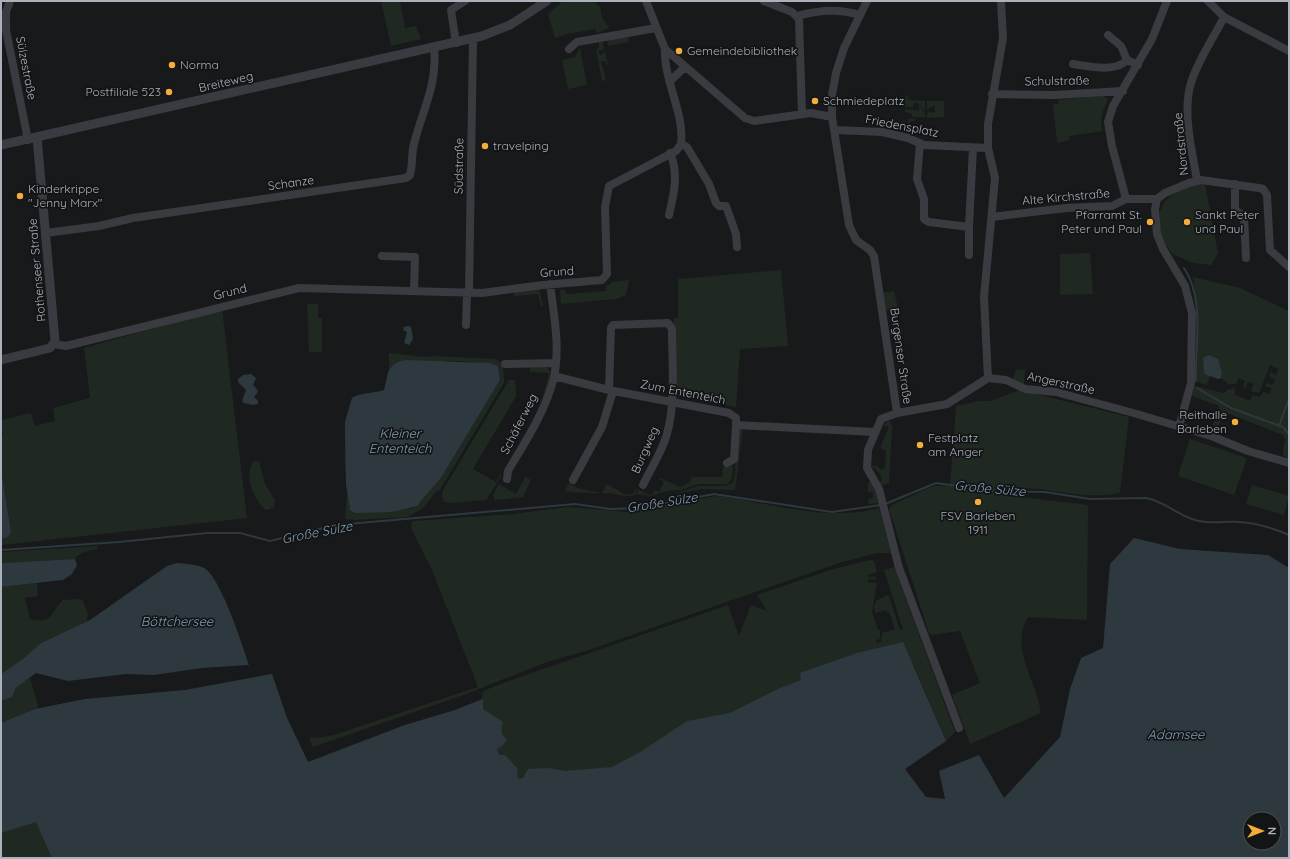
<svg xmlns="http://www.w3.org/2000/svg" width="1290" height="859" font-family="Quicksand,sans-serif">
<style>
.green{fill:#202921;fill-rule:evenodd}
.water{fill:#2e383f;fill-rule:evenodd}
.lines{fill:none;stroke-linecap:round;stroke-linejoin:round}
.stream{stroke:#2e383f;stroke-width:2}
.minor{stroke:#393b40;stroke-width:8}
.tertiary{stroke:#393b40;stroke-width:9}
.poi-dot{fill:#f2ae39;stroke:#131416;stroke-width:1.5}
.labels{text-anchor:middle;stroke-width:3.5;stroke-linejoin:round;paint-order:stroke}
.poi-label{font-size:12px;fill:#abb0ba;stroke:#131416;text-anchor:start}
.street-label{font-size:12px;fill:#abb0ba;stroke:#131416}
.water-label{font-size:13px;font-style:italic;fill:#829fb5;stroke:#131416}
</style>
<rect width="100%" height="100%" fill="#18191b"/>
<!-- green -->
<path class="green" d="M381,1H400L405,28L416,26L421,39L391,46Z
M563,1H595L597,5L600,6L602,18L609,28L597,33L595,29L567,34L555,38L548,14Z
M628,36L629,42L608,46L607,40Z
M603,41L604,49L598,51L600,55L605,52L608,64L606,65L605,61H601L606,80L602,81L596,49L599,48V42Z
M580,48L587,85L568,89L562,60L575,57Z
M908,95L909,100L925,101V111L918,103H913V107H905V97Z
M1103,96L1108,99C1104,109 1098,120 1103,131L1069,136L1070,140L1057,143L1053,104H1059L1058,100Z
M927,101H944V117L926,118L928,111L933,113L935,111L934,105L927,110Z
M919,105L925,113V117H912V114L905,112V109L919,111Z
M908,118L915,119V121H910V133L900,131L901,121H905V127H908Z
M1195,184H1205L1218,253L1211,265L1193,263L1172,254L1161,238L1159,213L1165,201L1174,194Z
M1090,253L1093,294L1060,295V254Z
M781,270L788,346L740,349L736,407L674,395V318H678V279Z
M1193,277L1240,288L1289,311V461L1283,455V448L1286,440L1283,435L1227,413L1224,412L1216,433L1211,430L1219,406L1192,396L1194,386L1224,393L1227,390L1235,388V395L1250,401L1253,395L1260,397L1263,392L1269,394L1272,388L1265,386L1267,383L1273,385L1275,379L1269,377L1270,372L1276,375L1278,369L1270,365L1259,393L1251,391L1254,384L1248,382L1245,388L1243,387L1245,381L1239,378L1236,384H1228L1221,378L1222,373L1203,358L1204,374L1210,376L1207,385L1197,382L1198,313Z
M629,280L626,295L616,299L561,304L560,290H564L567,294L606,291V285H609L612,282Z
M539,288L543,306H541L538,294L514,296V292Z
M894,291L899,313L892,315L891,310L885,311L883,293Z
M307,304H318V318H322V352H309Z
M222,309L247,518L1,545V539L8,537L11,532L1,469V436L3,435L1,420L31,413L35,426L55,421L53,408L90,398L84,348Z
M902,328V339L897,340L895,335H889L888,331Z
M389,353C399,353 427,359 434,356L495,359C505,363 504,374 504,383L440,490L437,491L423,508L408,517L354,520L345,519L347,494L345,463V422L352,398C361,392 373,394 384,390L389,369ZM443,361H466L498,366L500,380L441,478L420,502L418,506L409,509Z
M530,366H546L550,371L547,391L541,404L549,373L530,372Z
M906,366L908,389L903,391L900,368Z
M1025,369L1024,385L1013,379L1016,370Z
M509,380H515L516,396L473,469L496,482L500,475L501,476L486,500L452,503L445,502L442,496L443,490Z
M1020,390L1129,417L1120,493C1096,498 1076,494 1052,491C1036,488 1019,488 1003,488V495L1088,505L1087,620L1028,617C1009,649 1037,681 1041,713L970,744L952,695L980,683L960,631L931,635L929,633L889,509L892,505L933,486H950L956,406L979,401H990Z
M888,421L890,422L892,427L889,483L883,485L880,484L882,477L875,468L870,469L871,467L876,465L881,470L885,468L886,451L880,448L889,427L883,425Z
M743,427L735,490L701,489L677,494V493L699,486H725L733,483L735,473L738,428Z
M1190,439L1247,458L1234,495L1178,476Z
M259,461L265,484L275,500L274,507L267,510L263,508C253,495 244,479 253,462Z
M733,466L732,479L727,484H699L681,490L667,491L649,496L637,494L639,490L649,495L653,494L655,490L659,492L664,482L659,479L660,478L680,487L690,482L692,477H722L723,467Z
M525,477L531,480L523,497L495,500L493,495L499,484L516,494Z
M868,482L874,485L878,503L869,504L868,499L873,498V492L868,493Z
M569,483L577,488L602,493L607,484L626,495L634,493L636,489H638L635,495C625,498 617,494 607,493C593,493 579,493 565,491Z
M1252,485L1289,496L1284,515L1246,504Z
M716,496C770,502 825,523 879,508L891,553H877L839,563L589,650L547,662L466,694L313,747L309,737L317,738L334,735L478,687L432,570L411,528L412,521L512,514L568,507L627,512Z
M98,546L97,549C88,551 81,551 75,559L1,563V552Z
M870,560L874,561L877,572L868,575L869,578L875,576L876,580L868,579V582L877,583L872,612L878,630H880V639L876,640L877,643L881,642L882,633L895,629L889,612L887,613L886,610L875,613L874,607L876,601L887,595L889,596L900,630H903L884,570L894,567L955,732L946,741L914,666L650,766L68,858H1V833L31,823L1,751V701L12,697L16,688L30,678L38,705L36,709L85,699L185,690L272,674L287,718L308,762L405,725L455,710L482,699L483,691L506,682L728,605L739,636L751,605L767,611L757,595L830,570Z
M37,583L38,596L25,598L30,619C53,625 51,611 63,600L79,599L83,601L88,614L86,622L41,643L24,658L1,674V587Z"/>
<!-- water -->
<path class="water" d="M408,326L411,327L413,339L409,345L404,343L407,332L403,330L404,327Z
M1209,355L1218,359L1222,373L1221,378L1218,379L1204,374L1203,358Z
M406,360L489,363L498,366L500,380L441,478L420,502L418,506L391,512L355,513L350,510L346,484L345,430V422L352,398C361,392 373,394 384,390C389,373 386,364 406,360Z
M251,374L256,378L253,385L257,389L258,392L254,397L258,401V404L253,405L244,403L242,401L246,390L238,382V379L243,375Z
M1,469L11,532L8,537L1,539Z
M1134,538L1180,549L1268,555L1289,568V858H52L36,822L1,833V723L35,709L85,699L185,690L272,674L287,718L308,762L405,725L455,710L483,699V709L503,722C501,730 500,734 507,740L502,746L497,749L499,755H505L518,769L517,773L518,779L523,778L528,769L549,768L565,771L612,767L642,751L687,721L730,713L778,689L801,680L800,673L857,653L903,642L946,741L905,769L926,797L945,799L939,771L979,755L1004,798L1060,737L1070,689L1081,658L1103,648L1110,564ZM1250,819H1274V843H1250Z
M75,559L77,565L72,574L63,580L1,587V563Z
M177,563C185,564 197,564 204,568C220,576 243,646 249,665L202,668L154,675L126,674L68,681L36,673L16,688L12,697L1,701V674L24,658L41,643L90,620L167,566Z"/>
<g class="lines">
<!-- stream -->
<path class="stream" d="M1184,268C1205,299 1195,345 1196,381
M1197,388L1231,408L1283,427L1289,434
M1279,426L1289,399
M885,504L936,483L993,491L1045,492L1090,499L1146,498C1165,501 1179,517 1199,521C1212,524 1226,521 1239,522C1257,523 1273,528 1289,535
M1,550L119,542L207,533H240L270,541L336,525L575,504L610,509L640,508L714,494L832,512L881,505"/>
<!-- minor -->
<path class="minor" d="M10,1L6,12V30L28,140
M646,1L665,49L745,118L754,121L811,113L832,117
M764,1L792,12L799,19L802,114
M867,1L844,48L836,73L832,95V117L849,225L856,240L870,250L874,256L897,413
M1208,1L1224,17L1289,51
M797,16C818,10 839,8 859,15
M1108,35L1121,46L1127,60
M456,43L451,10L465,1
M569,49L577,42L656,28
M1073,64C1088,66 1116,73 1127,60L1138,65
M670,81L685,67
M992,94L1055,95L1123,91
M835,130L882,132L908,138L924,145L988,148
M920,143L917,179L924,199V219L929,222L969,227L973,148
M681,144L687,147L709,184L716,203L719,206H726L736,234L737,247
M1197,180C1192,151 1182,112 1191,83C1198,60 1213,39 1224,17
M1235,184V210L1244,216L1246,258
M1126,199L1112,146L1108,122L1113,106L1152,39L1167,1
M1157,199L1155,209L1157,234L1163,249L1185,286L1192,313L1191,383L1179,427
M669,215C674,194 679,173 670,153
M992,217L1066,208L1112,206L1126,199H1157L1165,193L1189,183L1201,180L1259,188L1263,189L1267,195L1270,250L1289,267
M46,233L99,226L133,218L406,178L410,175C413,165 411,154 414,144C422,111 438,84 434,48
M969,255V227
M382,256L415,257L414,291
M469,293L473,39
M466,325L467,293
M54,344L66,346L299,288L482,293L543,285L602,280L607,274L605,207L609,186L676,151L681,144C685,114 663,79 665,49
M505,364L555,363
M554,376L609,390L729,413L736,418V425L875,432
M988,378L984,297L995,178L988,148V124L1003,38L1001,1
M609,390L611,328L613,325L668,323L672,329C672,363 676,401 667,434C662,452 651,468 643,485
M727,463L734,459L736,425
M507,479L508,471C525,442 544,414 553,381C561,351 554,315 550,284
M573,480L602,427L613,391
M959,728L899,568L879,489L867,468L868,450L881,419L897,413L947,404L988,378L1006,380L1025,389L1056,392L1137,414L1211,436L1248,451L1289,463"/>
<!-- tertiary -->
<path class="tertiary" d="M1,145L482,36L510,25L547,1
M1,360L50,348L55,341L37,137"/>
</g>
<!-- markers -->
<g class="poi-dot">
<circle cx="679" cy="51" r="4"/>
<circle cx="172" cy="65" r="4"/>
<circle cx="169" cy="92" r="4"/>
<circle cx="815" cy="101" r="4"/>
<circle cx="485" cy="146" r="4"/>
<circle cx="20" cy="196" r="4"/>
<circle cx="1150" cy="222" r="4"/>
<circle cx="1187" cy="222" r="4"/>
<circle cx="1235" cy="422" r="4"/>
<circle cx="920" cy="445" r="4"/>
<circle cx="978" cy="502" r="4"/>
</g>
<g class="labels">
<!-- poi labels -->
<g class="poi-label">
<text x="687" y="55">Gemeindebibliothek</text>
<text x="180" y="69">Norma</text>
<text x="161" y="96" text-anchor="end">Postfiliale 523</text>
<text x="823" y="105">Schmiedeplatz</text>
<text x="493" y="150">travelping</text>
<text x="28" y="193">Kinderkrippe<tspan x="28" dy="14">"Jenny Marx"</tspan></text>
<text x="1142" y="219" text-anchor="end">Pfarramt St.<tspan x="1142" dy="14">Peter und Paul</tspan></text>
<text x="1195" y="219">Sankt Peter<tspan x="1195" dy="14">und Paul</tspan></text>
<text x="1227" y="419" text-anchor="end">Reithalle<tspan x="1227" dy="14">Barleben</tspan></text>
<text x="928" y="442">Festplatz<tspan x="928" dy="14">am Anger</tspan></text>
<text x="978" y="520" text-anchor="middle">FSV Barleben<tspan x="978" dy="14">1911</tspan></text>
</g>
<!-- street labels -->
<g class="street-label">
<text transform="translate(26 68) rotate(79)" y="4">Sülzestraße</text>
<text transform="translate(1057 81) rotate(-1)" y="4">Schulstraße</text>
<text transform="translate(226 82) rotate(-13)" y="4">Breiteweg</text>
<text transform="translate(902 126) rotate(11)" y="4">Friedensplatz</text>
<text transform="translate(1181 144) rotate(-96)" y="4">Nordstraße</text>
<text transform="translate(459 166) rotate(-89)" y="4">Südstraße</text>
<text transform="translate(291 183) rotate(-8)" y="4">Schanze</text>
<text transform="translate(1066 197) rotate(-5)" y="4">Alte Kirchstraße</text>
<text transform="translate(37 270) rotate(-95)" y="4">Rothenseer Straße</text>
<text transform="translate(557 272) rotate(-4)" y="4">Grund</text>
<text transform="translate(230 292) rotate(-14)" y="4">Grund</text>
<text transform="translate(901 356) rotate(82)" y="4">Burgenser Straße</text>
<text transform="translate(1061 383) rotate(12)" y="4">Angerstraße</text>
<text transform="translate(683 392) rotate(11)" y="4">Zum Ententeich</text>
<text transform="translate(519 424) rotate(-63)" y="4">Schäferweg</text>
<text transform="translate(645 450) rotate(-66)" y="4">Burgweg</text>
</g>
<!-- water labels -->
<g class="water-label">
<text x="400" y="438">Kleiner<tspan x="400" dy="15">Ententeich</tspan></text>
<text transform="translate(990 488) rotate(5)" y="5">Große Sülze</text>
<text transform="translate(662 502) rotate(-9)" y="5">Große Sülze</text>
<text transform="translate(317 532) rotate(-11)" y="5">Große Sülze</text>
<text x="177" y="626">Böttchersee</text>
<text x="1176" y="739">Adamsee</text>
</g>
</g>
<!-- border -->
<rect width="1290" height="859" fill="none" stroke="#abb0ba" stroke-width="4"/>
<!-- north arrow -->
<g transform="translate(1262 831) rotate(90)"><circle r="19" fill="#131416" stroke="#505258"/>
<path d="M0-3L7 15L0 10L-7 15Z" fill="#f2ae39"/>
<text y="-6" font-size="11" font-weight="bold" text-anchor="middle" fill="#abb0ba">N</text>
</g>
</svg>
